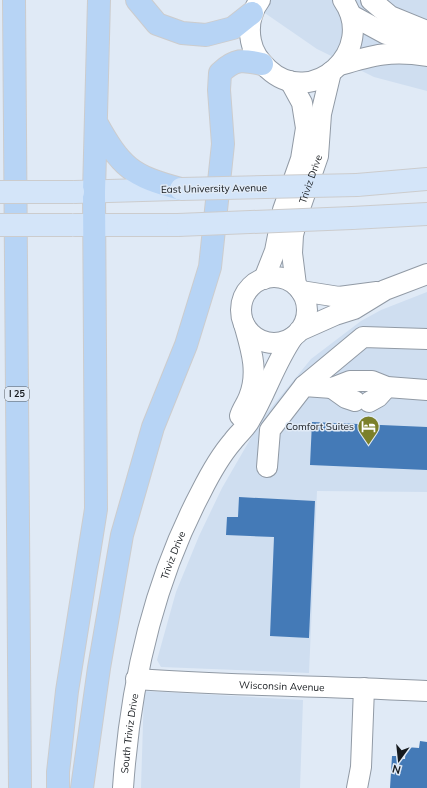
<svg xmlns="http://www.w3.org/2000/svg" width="427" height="788" font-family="Mulish,sans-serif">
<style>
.built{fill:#cfdef0}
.building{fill:#447ab7}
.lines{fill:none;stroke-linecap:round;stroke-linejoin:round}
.minor-casing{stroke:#919aa5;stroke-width:22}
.major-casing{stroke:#cccccd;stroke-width:24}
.highway-casing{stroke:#cccccd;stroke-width:24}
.minor{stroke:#fff;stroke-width:20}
.major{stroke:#d4e5f9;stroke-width:22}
.highway{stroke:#b7d4f5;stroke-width:22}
.major-bridge-casing{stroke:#cccccd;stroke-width:24;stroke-linecap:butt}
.major-bridge{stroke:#d4e5f9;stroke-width:22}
.labels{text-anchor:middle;stroke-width:3;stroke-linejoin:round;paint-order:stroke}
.shield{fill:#e0eaf6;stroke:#52585e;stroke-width:1}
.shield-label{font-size:9px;font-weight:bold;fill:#15191d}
.street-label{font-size:10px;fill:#15191d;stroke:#e0eaf6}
.poi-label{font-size:10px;fill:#15191d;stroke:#e0eaf6;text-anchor:end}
</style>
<rect width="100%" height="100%" fill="#e0eaf6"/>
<!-- built -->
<path class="built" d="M250,0H427V91L374,77L317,49L259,9Z
M427,292V492L317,491L309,673L161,667L157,660L176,592L199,536L222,488L262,419L311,359L361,321L381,310Z
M144,691L303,700L300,788H141Z"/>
<!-- building -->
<path class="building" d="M312,422L427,427V470L310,465Z
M239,497L315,501L309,638L270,636L274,537L226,535L227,517H238Z
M420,741L427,742V788H390L392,756H401V759H405L406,747L419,748Z"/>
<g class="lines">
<defs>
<g id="minor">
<path d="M260,0C251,12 248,26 251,41C253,52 259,61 268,69C312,110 378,50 343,0"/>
<path d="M371,0L390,16L427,31"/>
<path d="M351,15L386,34L427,43"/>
<path d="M340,65C373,55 392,50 427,56"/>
<circle cx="274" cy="310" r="33"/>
<path d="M264,279L275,251L283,210L301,159L306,128L302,103L290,81"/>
<path id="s1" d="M296,285L292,253L293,235L300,208L318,156L321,114L331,72"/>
<path d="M301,291L339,297L377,292"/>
<path d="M299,331L335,315L354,309L385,290L427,274"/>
<path d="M304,386L363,337L427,339"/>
<path d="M332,388L346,398L355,401"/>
<path d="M369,402L378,397L387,387"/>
<path d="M240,416C242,409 247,403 249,397C259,372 251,349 244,324"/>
<path d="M267,467L270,430L304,386L332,388L350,381H372L387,387L427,390"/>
<path id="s2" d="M136,679C233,686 330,686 427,691"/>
<path id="s3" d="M123,788C130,686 153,583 201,492C210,474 220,456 233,441C238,434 246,428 250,420C266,393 275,363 293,337"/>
<path d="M357,788L361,767L364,688"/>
</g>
<path id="major" d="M357,185L427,179
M75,192L176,189
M352,218L427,214
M75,225H178"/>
<path id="highway" d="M14,0L20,788
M137,0L157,24L182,33L206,35L233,28L252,13
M96,122C121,167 131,176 181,189
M58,788V772L67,691L96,509L94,192L99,0
M82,788L99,668L122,535L153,427L186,345L210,267L223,144L219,90L220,73C236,58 243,60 262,64"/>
</defs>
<!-- minor casing -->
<use href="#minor" class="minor-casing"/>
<!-- major casing -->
<use href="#major" class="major-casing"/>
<!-- highway casing -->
<use href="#highway" class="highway-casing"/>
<!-- minor -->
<use href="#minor" class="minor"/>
<!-- major -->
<use href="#major" class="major"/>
<!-- highway -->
<use href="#highway" class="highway"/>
<defs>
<path id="major-bridge" d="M181,189L357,185
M0,192H73
M0,225H72
M178,225L352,218"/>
</defs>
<!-- major-bridge casing -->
<use href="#major-bridge" class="major-bridge-casing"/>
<!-- major-bridge -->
<use href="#major-bridge" class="major-bridge"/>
</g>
<!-- icons -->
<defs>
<symbol id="hotel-pin" viewBox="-11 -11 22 30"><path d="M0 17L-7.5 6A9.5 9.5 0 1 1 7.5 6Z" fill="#7b802a" stroke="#e0eaf6"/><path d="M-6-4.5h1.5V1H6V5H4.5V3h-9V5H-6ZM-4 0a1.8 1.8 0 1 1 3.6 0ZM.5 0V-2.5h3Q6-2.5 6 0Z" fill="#fff"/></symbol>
</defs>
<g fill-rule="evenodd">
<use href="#hotel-pin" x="356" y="414" width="25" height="34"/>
</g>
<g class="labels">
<!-- shield labels -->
<rect class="shield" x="5" y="387" width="24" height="14" rx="3"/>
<g class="shield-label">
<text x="17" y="397">I 25</text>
</g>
<!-- street labels -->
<g class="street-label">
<text dy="4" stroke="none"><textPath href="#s1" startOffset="109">Triviz Drive</textPath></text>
<text transform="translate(214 188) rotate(-1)" y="4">East University Avenue</text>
<text dy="4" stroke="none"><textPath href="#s3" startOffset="239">Triviz Drive</textPath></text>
<text dy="4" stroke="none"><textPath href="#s2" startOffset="146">Wisconsin Avenue</textPath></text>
<text dy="4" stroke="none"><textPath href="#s3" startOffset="55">South Triviz Drive</textPath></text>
</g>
<!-- poi labels -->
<g class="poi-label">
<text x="354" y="430">Comfort Suites</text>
</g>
</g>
<!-- north arrow -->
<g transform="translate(399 760) rotate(195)" stroke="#e0eaf6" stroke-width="3" paint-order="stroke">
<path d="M0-3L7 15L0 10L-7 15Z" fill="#15191d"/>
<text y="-6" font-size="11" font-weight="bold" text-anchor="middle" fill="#15191d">N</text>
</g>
</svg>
